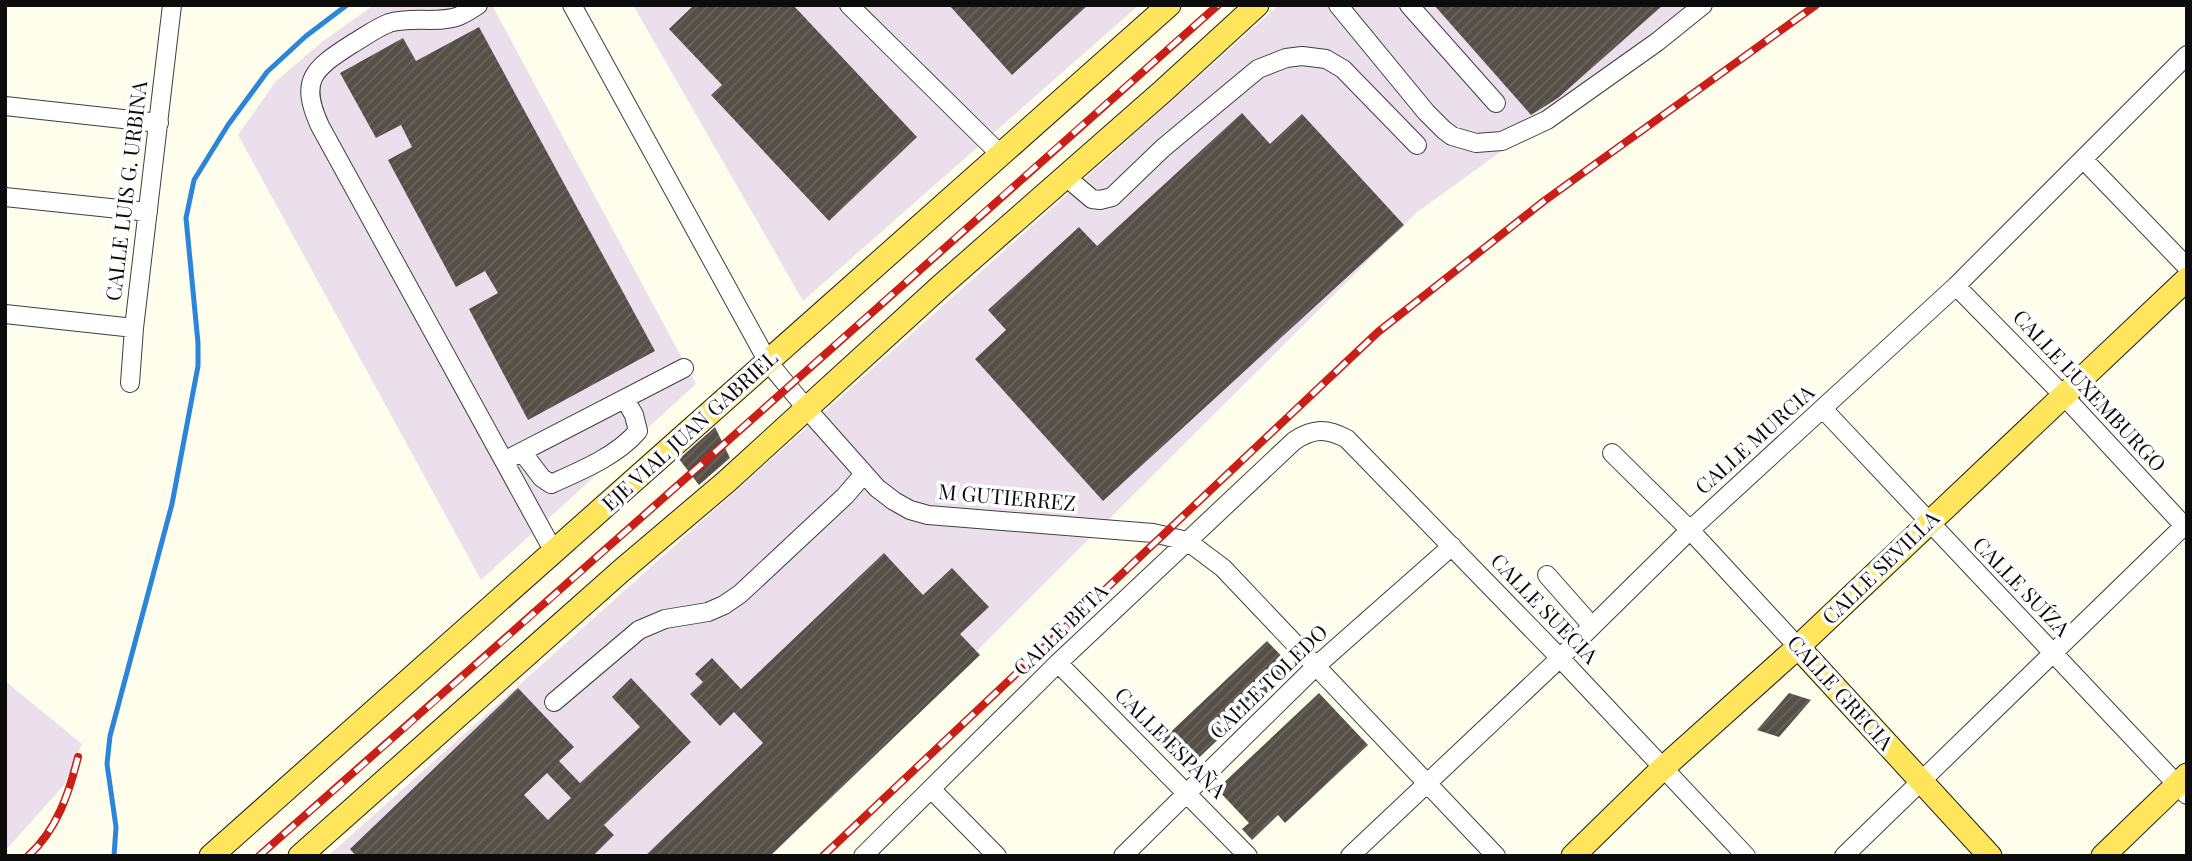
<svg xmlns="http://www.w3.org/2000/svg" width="2192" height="861" font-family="'Playfair Display',serif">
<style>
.industrial{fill:#ecdfec}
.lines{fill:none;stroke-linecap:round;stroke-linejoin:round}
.stream{stroke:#2b85da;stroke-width:5}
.building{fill:url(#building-hatch);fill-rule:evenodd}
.minor-casing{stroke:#3f3f3f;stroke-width:20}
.major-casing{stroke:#1d1d1d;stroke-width:25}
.minor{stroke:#fff;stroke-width:18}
.major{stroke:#ffe55c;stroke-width:23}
.rail-casing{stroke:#c91f18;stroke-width:8}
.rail{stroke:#fff;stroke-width:5;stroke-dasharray:16;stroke-linecap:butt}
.labels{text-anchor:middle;stroke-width:7;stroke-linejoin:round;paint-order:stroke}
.street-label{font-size:21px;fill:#0c0c0c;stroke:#fff}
</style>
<defs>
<pattern id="building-hatch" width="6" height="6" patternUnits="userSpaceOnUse" patternTransform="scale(1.75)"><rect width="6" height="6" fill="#564f48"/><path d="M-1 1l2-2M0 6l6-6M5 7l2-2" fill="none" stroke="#69645e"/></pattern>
</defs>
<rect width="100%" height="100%" fill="#fffdec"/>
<!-- industrial -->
<path class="industrial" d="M374,5H492L696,384L481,580L238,135L276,81L323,41Z
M633,5H1139L803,301Z
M1279,5H1704L1416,213L771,856H328Z
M5,681L82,744L65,784L5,851Z"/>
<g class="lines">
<!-- stream -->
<path class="stream" d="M114,856L116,827L107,764L110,736L172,504L198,366V343L186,218L194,180L228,125L267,72L306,36L347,5"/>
</g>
<!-- building -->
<path class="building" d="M694,5H793L917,137L829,221L711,95L722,85L669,29Z
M949,5H1088L1012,75Z
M1434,5H1663L1558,98L1531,115Z
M479,27L655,351L528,420L469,309L498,293L485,271L456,287L388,160L412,147L401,125L376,138L340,73L403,38L416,61Z
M1242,113L1270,144L1302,114L1404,225L1103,501L975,359L1006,330L988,310L1079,227L1097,246Z
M715,427L730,458L699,485L679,459Z
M884,553L923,595L952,568L989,607L960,634L980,655L770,856H645L763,743L734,712L720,726L690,694L703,682L695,674L712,658L741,689Z
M1267,641L1293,668L1185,771L1159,743Z
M631,678L691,742L604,825L614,835L593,856H356L350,849L518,688L574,747L559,761L580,783L640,727L612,697ZM547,773L571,798L548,820L524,795Z
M1319,693L1368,745L1285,823L1278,815L1252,840L1242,829L1249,823L1217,789Z
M1789,693L1811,700L1779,737L1757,730Z"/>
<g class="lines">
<defs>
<path id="minor" d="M478,5C472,9 466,13 459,16C439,24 412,16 389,23C376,28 364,37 352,44C313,69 299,80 320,126L554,552
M572,5L768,362L806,408L877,488L894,501L910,510L928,515L1153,533L1187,541L1223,568L1496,856
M849,5L1001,155
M1338,5L1426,112L1444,130L1452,136L1476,143L1502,141L1547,120L1657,42L1703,5
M1409,5L1496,103
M5,106L159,123
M2083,159L2187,267
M1066,177L1092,199L1100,200L1112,197L1163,148L1258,69L1286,58L1302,56L1326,59L1343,69L1417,145
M5,197L148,212
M1956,286L2063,395L2187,529
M5,314L134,328
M130,383L134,328L172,5
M1823,409L2187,795
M522,452L542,478L551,484C580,471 617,456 638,431L634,415L625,399
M1612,453L1690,530L1798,647
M504,461L684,368
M1547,575L1592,626
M1058,663L1248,856
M554,702L639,630L665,619L708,612L724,605L740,594L845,496L864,474
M931,789L997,856
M863,856L1058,663L1294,441C1313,428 1327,428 1347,439L1560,658L1746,856
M1123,856L1316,666L1452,546
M1350,856L1560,658L1690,530L1956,286L2187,55
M1844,856L2187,523"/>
<path id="major" d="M1798,647L1990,856
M211,856L1169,5
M300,856L621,571L726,482L942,285L1162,92L1257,5
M1573,856L1663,768L1798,647L2187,279
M2103,856L2187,775"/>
</defs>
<!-- minor casing -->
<use href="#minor" class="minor-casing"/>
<!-- major casing -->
<use href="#major" class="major-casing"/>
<!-- minor -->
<use href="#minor" class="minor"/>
<!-- major -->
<use href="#major" class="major"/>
<defs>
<path id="rail" d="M28,856C57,830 69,793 78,757
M259,856C580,574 898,288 1218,5
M823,856L1378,332L1544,201L1816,5"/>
</defs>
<!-- rail casing -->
<use href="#rail" class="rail-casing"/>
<!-- rail -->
<use href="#rail" class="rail"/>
</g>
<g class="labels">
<!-- street labels -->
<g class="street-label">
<text transform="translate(127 191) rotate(-83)" y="7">CALLE LUIS G. URBINA</text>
<text transform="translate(2089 391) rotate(47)" y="7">CALLE LUXEMBURGO</text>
<text transform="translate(690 431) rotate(-42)" y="7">EJE VIAL JUAN GABRIEL</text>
<text transform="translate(1755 440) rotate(-42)" y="7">CALLE MURCIA</text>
<text transform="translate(1007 498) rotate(5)" y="7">M GUTIERREZ</text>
<text transform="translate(1881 568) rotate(-44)" y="7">CALLE SEVILLA</text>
<text transform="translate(2021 587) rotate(46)" y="7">CALLE SUÍZA</text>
<text transform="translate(1544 609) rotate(46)" y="7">CALLE SUECIA</text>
<text transform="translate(1061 630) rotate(-44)" y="7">CALLE BETA</text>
<text transform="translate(1269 682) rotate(-44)" y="7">CALLE TOLEDO</text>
<text transform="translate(1840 693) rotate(48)" y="7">CALLE GRECIA</text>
<text transform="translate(1170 743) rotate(45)" y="7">CALLE ESPAÑA</text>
</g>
</g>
<!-- border -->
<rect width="2192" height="861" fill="none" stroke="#0c0c0c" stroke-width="14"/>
</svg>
